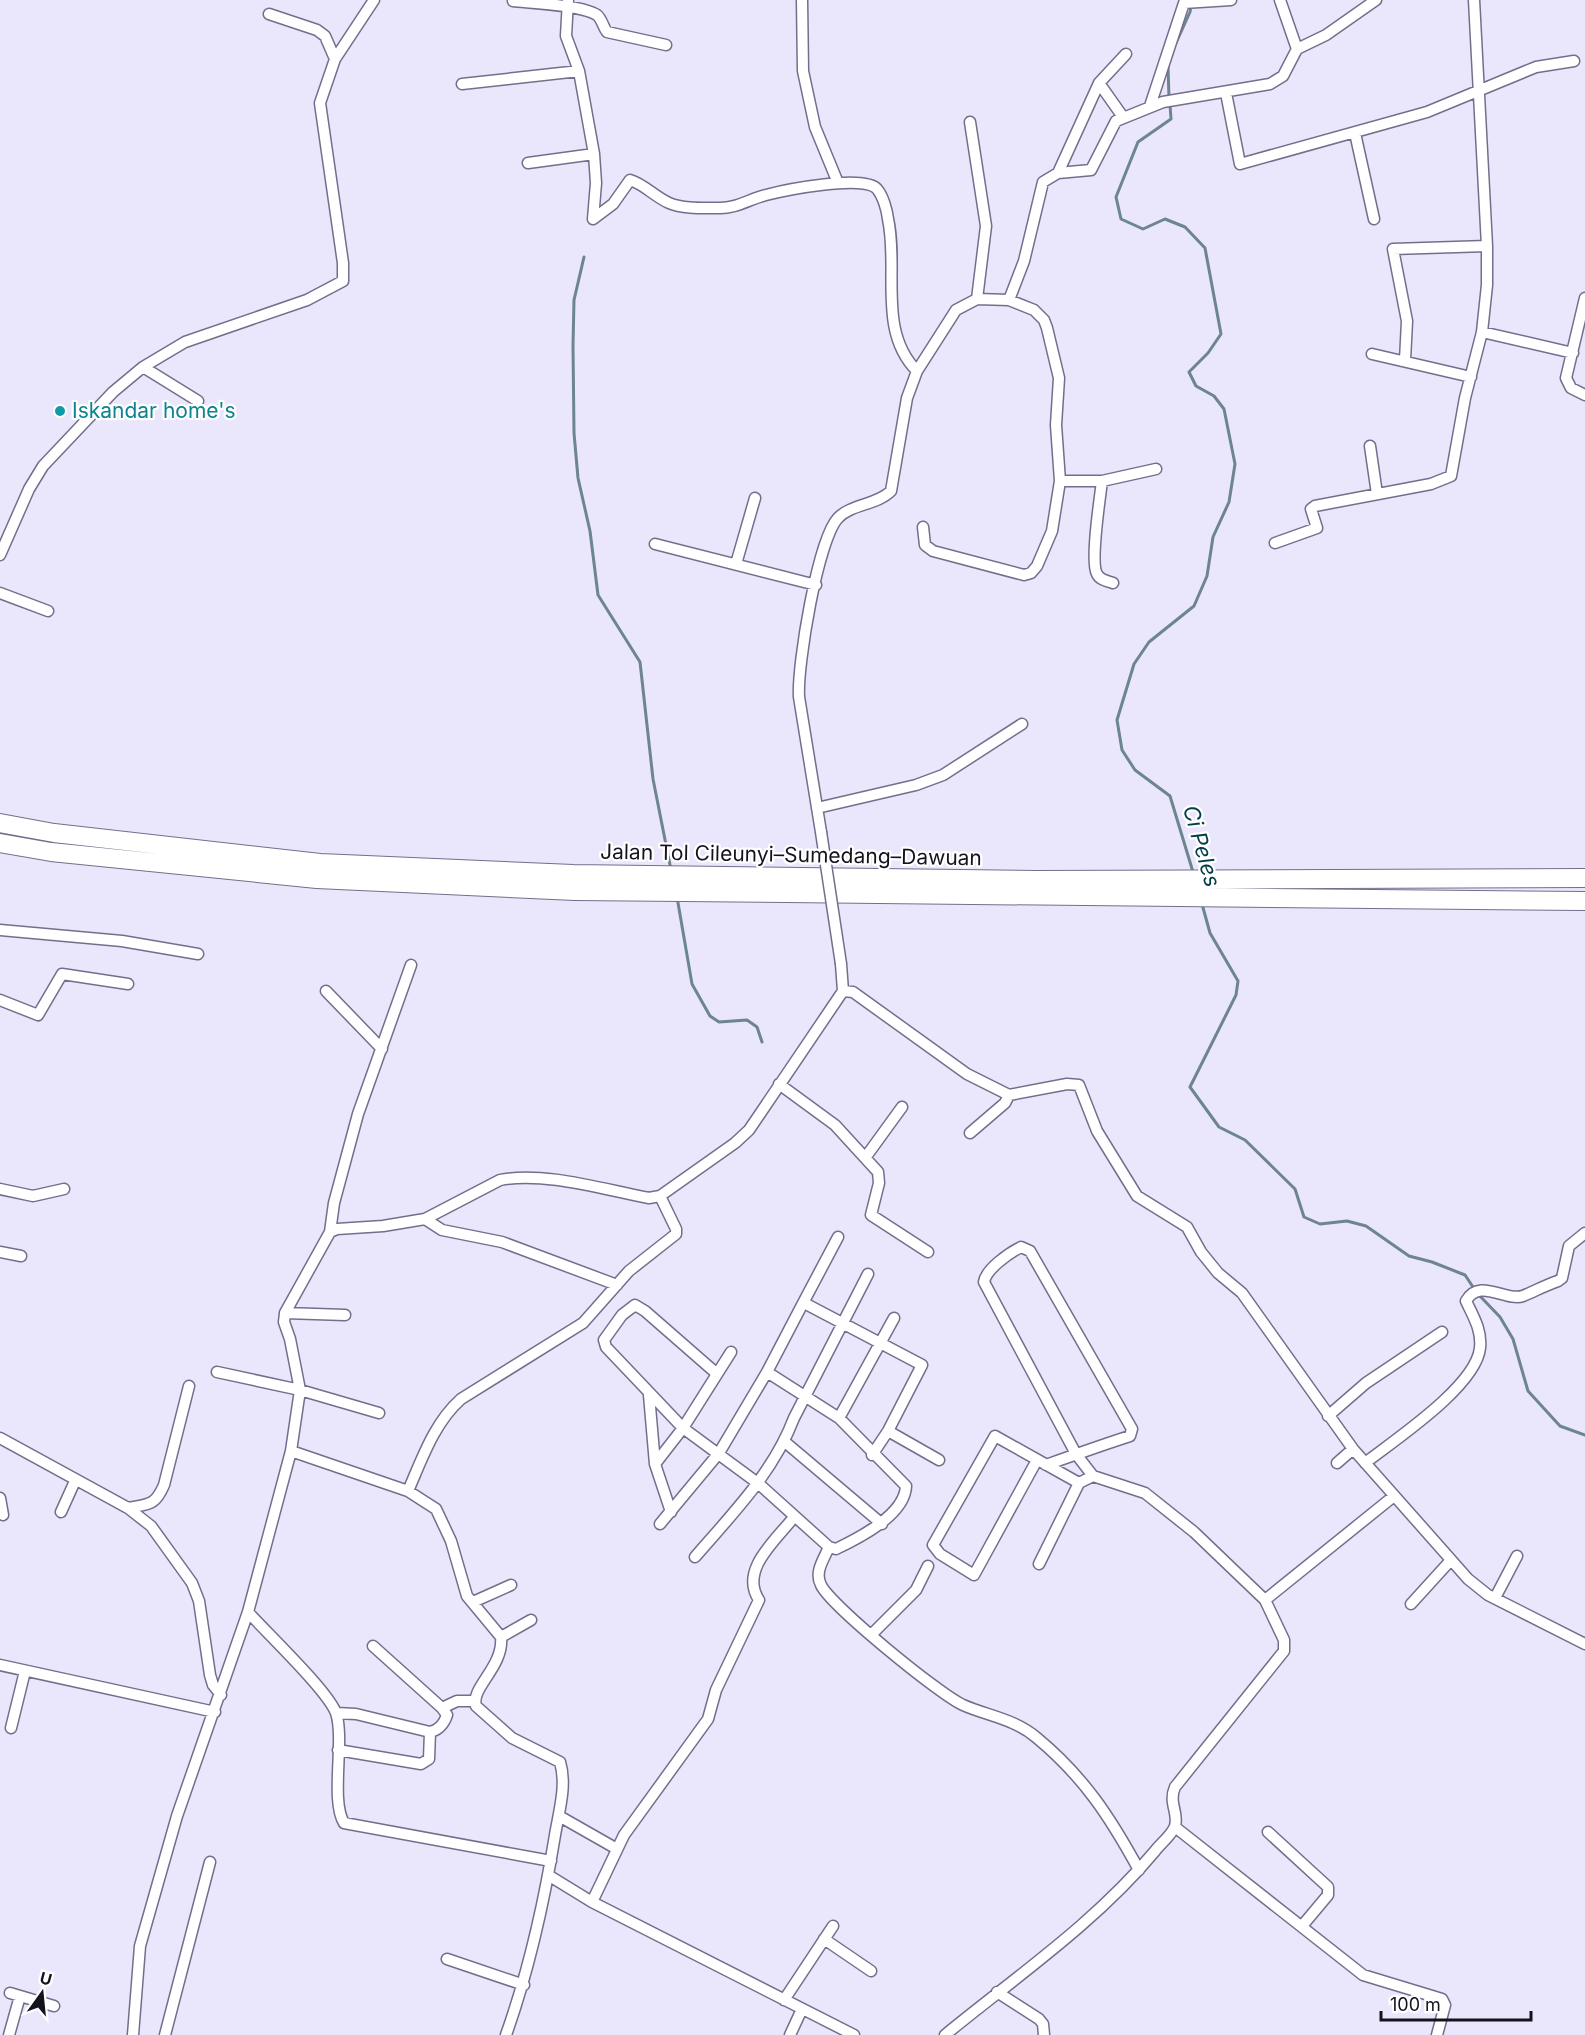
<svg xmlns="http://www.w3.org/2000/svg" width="1585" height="2035" font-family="Inter,sans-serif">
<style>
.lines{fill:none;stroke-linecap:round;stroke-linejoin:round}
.stream{stroke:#6c858f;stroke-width:3}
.minor-casing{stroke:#746e8c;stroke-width:13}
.motorway-casing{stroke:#746e8c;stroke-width:20}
.minor{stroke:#fff;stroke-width:10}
.motorway{stroke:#fff;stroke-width:18}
.minor-bridge-casing{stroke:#746e8c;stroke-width:13;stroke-linecap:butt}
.minor-bridge{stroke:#fff;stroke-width:10}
.culture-dot{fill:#0f9aa8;stroke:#fff;stroke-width:2}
.labels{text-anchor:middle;stroke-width:4.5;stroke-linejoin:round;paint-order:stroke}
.culture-label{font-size:21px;fill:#0d838f;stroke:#fff;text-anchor:start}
.street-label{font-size:21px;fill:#15121e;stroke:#fff}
.water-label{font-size:22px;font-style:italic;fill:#033d49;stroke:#fff}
</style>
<rect width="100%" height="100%" fill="#eae6fb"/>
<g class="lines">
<!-- stream -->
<path class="stream" d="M1176,43L1190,12L1191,5
M1168,66L1169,98
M1170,105L1171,119L1138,142L1116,197L1121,219L1143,229L1165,219L1185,227L1205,248L1221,334L1208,353L1189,372L1196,386L1214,396L1224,409L1235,464L1229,502L1213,537L1207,576L1194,606L1149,642L1134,664L1117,720L1122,750L1135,770L1170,796L1193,872
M584,257L574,300L573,346L574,433L578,478L590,531L598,595L640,662L653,779L671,870
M677,897L692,984L710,1016L719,1022L747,1020L757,1027L762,1042
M1202,904L1210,933L1238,981L1236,995L1190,1087L1219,1127L1245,1140L1295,1189L1304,1217L1320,1224L1347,1221L1366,1226L1409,1256L1432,1262L1465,1275L1475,1290
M1479,1295L1500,1317L1513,1339L1528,1391L1560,1426L1585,1435"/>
<defs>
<path id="minor" d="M568,0L566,36L579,71L594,154L596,183L593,219
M802,0L803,71L815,127L838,183
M1280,0L1297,49
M1474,0L1487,246V285L1482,332
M513,1C532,3 582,5 597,15C602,19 603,27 607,32L666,45
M269,14L317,30L325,36L335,59
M1099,83L1123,117
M462,84L579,71
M1226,93L1240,164L1427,112L1536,67L1574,61
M1150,106L1184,3L1231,0
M970,122L986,226L977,299
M1355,133L1374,219
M528,163L594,154
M1058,173L1099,83L1126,54
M593,219L613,204L630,180C644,184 655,197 669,203C683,209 703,208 718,208C735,209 750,199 766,195C785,190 865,174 877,189C883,196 887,210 888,219C899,269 877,331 917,371
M1585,298L1566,378L1571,388L1585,395
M1009,300L1024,261L1043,182L1058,173L1091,170L1116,121L1163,102L1270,84L1283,76L1297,49L1326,35L1376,0
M1372,354L1471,377
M1405,360L1407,321L1393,249L1487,246
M143,367L198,401
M1370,446L1377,494
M1060,481H1102L1156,469
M1102,481C1100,498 1090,562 1097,574C1100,580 1107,581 1113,583
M1275,543L1317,528L1311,509L1315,506L1431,484L1451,476L1465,398L1482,332L1573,353
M655,544L816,585
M0,555L29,489L43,466L113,392L143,367L185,342L307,300L343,281V263L320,103L335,59L374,0
M736,564L755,498
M0,593L48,611
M817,808L916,785L943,775L1022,724
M821,832L799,697C797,665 818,539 838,518C851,504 877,505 891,491L907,398L917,371L956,310L977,299L1009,300L1034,310L1044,320L1047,328L1059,378L1056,425L1060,481L1052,531L1037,566L1031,573L1024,575L933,551L925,545L923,527
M0,930L122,941L198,954
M326,991L382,1049
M843,991L853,992L967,1074L1009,1095L1067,1084L1079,1085L1097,1131L1137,1196L1187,1227L1201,1252L1218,1273L1242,1293L1353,1449L1468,1579L1488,1595L1585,1644
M0,1000L38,1015L62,974L128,984
M779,1084L835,1125L878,1172L879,1183L871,1215L928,1252
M970,1133L1005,1103L1009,1095
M865,1158L902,1107
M0,1189L33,1196L64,1189
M425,1219L442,1230L502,1242L617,1285
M330,1232L334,1203L358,1114L411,965
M0,1252L21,1256
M802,1305L838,1237
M285,1313L345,1315
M217,1372L300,1390L379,1413
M767,1372L839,1418L906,1486C905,1515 859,1538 836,1549L829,1547
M716,1373L645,1311L635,1305L622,1315L604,1340L606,1347L683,1428L759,1484L829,1547C824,1559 814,1572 821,1585C830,1605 940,1695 963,1705C988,1716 1015,1719 1037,1738C1084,1777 1110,1817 1139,1870
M649,1395L655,1464L671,1512
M1328,1416L1366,1383L1442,1332
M839,1418L894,1318
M888,1431L939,1460
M0,1438L128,1508L151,1526L192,1583L199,1601L210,1675L213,1685L221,1695
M785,1442L882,1524
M291,1451L408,1491L436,1509L451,1541L467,1596L501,1637C504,1667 470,1688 476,1706L512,1738L560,1762C567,1785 559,1811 555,1835C544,1903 529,1970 506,2035
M1037,1460L974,1575L940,1554L933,1545L995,1436L1079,1483L1093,1476L1145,1493L1194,1532L1265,1600
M1337,1463L1353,1449
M1365,1463C1396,1439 1476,1386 1480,1348C1482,1330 1473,1316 1466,1301C1479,1277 1506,1302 1523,1296C1535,1291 1546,1285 1558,1281L1562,1278L1569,1246L1585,1233
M655,1464L683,1428L731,1352
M1046,1465C1074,1455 1102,1445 1130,1436L1132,1429L1030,1251L1021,1247C1009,1253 986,1269 984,1282L1076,1454L1093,1476
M408,1491C422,1459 434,1423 461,1399L583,1323L629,1271L676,1234V1229L660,1196
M0,1498L3,1515
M128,1508C149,1504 155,1506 164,1485L189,1386
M61,1512L75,1481
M660,1524L719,1453L767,1372L802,1305L806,1304L922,1365L888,1431L872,1455
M695,1557C733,1513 773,1473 794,1418L868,1274
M1039,1564L1079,1483
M1495,1598L1517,1556
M473,1602L511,1585
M1411,1604L1451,1560
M248,1612C267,1633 328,1691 336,1713C345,1740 330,1800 344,1823L551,1861
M871,1635L916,1590L928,1566
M501,1637L531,1620
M373,1646L442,1708
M0,1665L215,1712
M336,1713L356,1714L430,1732C439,1730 444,1724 447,1715L442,1708L457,1701H474
M11,1728L25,1671
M338,1750L421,1764L429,1759L430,1732
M559,1816L617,1849
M1175,1827L1363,1975L1442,1999L1445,2005L1437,2035
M1268,1832L1328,1887V1895L1302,1926
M548,1875L592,1902L854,2035
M592,1902L624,1835L708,1719L716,1690L759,1600C739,1570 776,1540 794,1517
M824,1939L871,1971
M447,1959L524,1985
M997,1992L1039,2019L1043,2024L1044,2035
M10,1993L54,2006
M784,2000L833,1926
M9,2035L20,1996
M133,2035L140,1946L177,1816L248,1612L291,1451L300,1390L290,1339L284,1322L285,1313L330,1232L337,1229L383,1226L425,1219L500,1180C544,1171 605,1190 649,1198L660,1196L735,1143L749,1130L843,991L841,964
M165,2035L210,1862
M790,2035L802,2009
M945,2035C1017,1976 1095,1923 1155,1851C1160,1844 1172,1835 1175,1826C1179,1813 1168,1803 1175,1787L1284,1651V1640L1265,1600L1394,1496"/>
<path id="motorway" d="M0,823L54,833L320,863L573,874L1036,880L1585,878
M0,843L51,852L317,879L575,891L1585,901"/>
</defs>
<!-- minor casing -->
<use href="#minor" class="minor-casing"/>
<!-- motorway casing -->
<use href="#motorway" class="motorway-casing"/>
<!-- minor -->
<use href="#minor" class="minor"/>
<!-- motorway -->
<use href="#motorway" class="motorway"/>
<defs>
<path id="minor-bridge" d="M821,832L841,964"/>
</defs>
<!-- minor-bridge casing -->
<use href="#minor-bridge" class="minor-bridge-casing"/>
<!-- minor-bridge -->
<use href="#minor-bridge" class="minor-bridge"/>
</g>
<!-- markers -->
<circle class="culture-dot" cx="60" cy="411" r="6"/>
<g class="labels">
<!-- culture labels -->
<g class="culture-label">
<text x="72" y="418">Iskandar home's</text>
</g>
<!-- street labels -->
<g class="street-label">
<text transform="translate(791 855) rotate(1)" y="7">Jalan Tol Cileunyi–Sumedang–Dawuan</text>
</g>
<!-- water labels -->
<g class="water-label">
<text transform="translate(1202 846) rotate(74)" y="8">Ci Peles</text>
</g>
</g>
<!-- north arrow -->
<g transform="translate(42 1993) rotate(15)" stroke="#ffffff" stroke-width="4.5" paint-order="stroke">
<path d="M0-4.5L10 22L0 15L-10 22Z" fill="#15121e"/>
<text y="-9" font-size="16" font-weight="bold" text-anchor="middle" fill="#15121e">U</text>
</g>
<!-- scale -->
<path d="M1381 2011v9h150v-9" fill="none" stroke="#15121e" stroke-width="3"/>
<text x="1390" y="2011" font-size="18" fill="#15121e" stroke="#ffffff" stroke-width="4.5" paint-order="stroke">100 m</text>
</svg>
